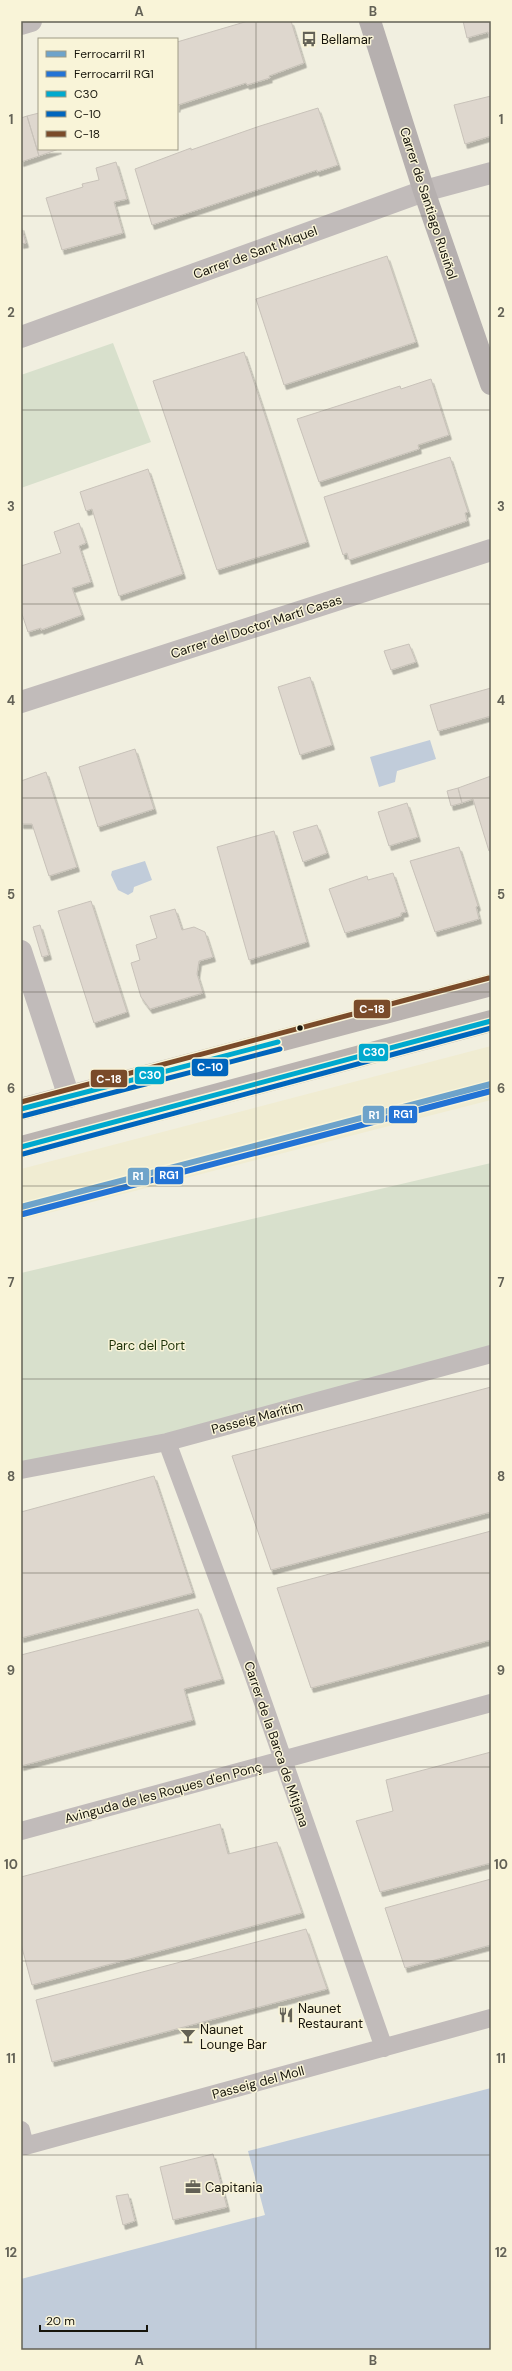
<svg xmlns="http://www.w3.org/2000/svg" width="512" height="2371" font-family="'DM Sans',sans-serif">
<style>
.built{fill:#f0ecd2}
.green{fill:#d8e0cc}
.water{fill:#c1ccda}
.building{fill:#ded7ce;stroke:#c8c2b9;filter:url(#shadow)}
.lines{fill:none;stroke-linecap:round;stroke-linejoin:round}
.lane{stroke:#c1bbba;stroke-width:18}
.street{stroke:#c1bbba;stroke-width:22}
.secondary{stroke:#b6b0af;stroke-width:22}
.primary{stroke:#bab3b0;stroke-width:22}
.bus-1-casing{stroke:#f9f4d8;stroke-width:8}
.bus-2-casing{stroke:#f9f4d8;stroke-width:8}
.bus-3-casing{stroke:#f9f4d8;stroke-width:8}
.bus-1{stroke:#00a9ce;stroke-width:5}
.bus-2{stroke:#0065bd;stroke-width:5}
.bus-3{stroke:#7a4b2a;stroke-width:5}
.rail-1-casing{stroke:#f9f4d8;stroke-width:9}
.rail-2-casing{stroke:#f9f4d8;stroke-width:9}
.rail-1{stroke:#6ea3ca;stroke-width:6}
.rail-2{stroke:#2373d5;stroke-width:6}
.grid{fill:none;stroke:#636156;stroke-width:1;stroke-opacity:0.55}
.bus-dot{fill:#17150c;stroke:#f9f4d8;stroke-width:1.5}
.labels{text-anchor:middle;stroke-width:3;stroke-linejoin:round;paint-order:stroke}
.poi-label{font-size:13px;fill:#17150c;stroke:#f9f4d8;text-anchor:start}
.street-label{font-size:13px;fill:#17150c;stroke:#f9f4d8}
.park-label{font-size:13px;fill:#1b3107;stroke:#f9f4d8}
.line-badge{stroke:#f9f4d8;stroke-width:1.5}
.badge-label{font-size:11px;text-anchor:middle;font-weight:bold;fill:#fff}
.neatline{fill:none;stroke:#636156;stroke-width:1.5}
.grid-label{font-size:13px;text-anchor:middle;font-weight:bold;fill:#636156}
</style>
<defs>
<filter id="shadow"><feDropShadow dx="2.5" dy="4.5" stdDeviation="0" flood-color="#0004"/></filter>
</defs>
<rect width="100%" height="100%" fill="#f1efe0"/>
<!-- built -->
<path class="built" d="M491,1046V1100L21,1220V1169Z"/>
<!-- green -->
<path class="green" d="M113,343L151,442L21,488V375Z
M491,1163V1354L167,1442L21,1464V1273Z"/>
<!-- water -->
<path class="water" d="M430,740L436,759L397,771L395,782L379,787L370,757Z
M145,861L152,880L134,887L133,892L128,895L118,890L111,875L112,871Z
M491,2088V2350H21V2279L265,2215L248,2151Z"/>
<!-- building -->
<path class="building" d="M248,21H291L304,63L269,76L270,78L247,85L246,83L178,105L177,108V42Z
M463,21H491V43L488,32L467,38Z
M491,96V136L465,144L454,105Z
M318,108L338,165L317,172V170L152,225L135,169L191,148V150L260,126Z
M39,113V149H59L39,156L27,116Z
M27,116L39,156L21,162V118Z
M116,162L127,199L114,202L123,233L62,250L46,198L83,187L82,184L99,180L96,168Z
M21,226L26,243L21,244Z
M387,256L416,342L284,385L256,299Z
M244,352L307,542L217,570L153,381Z
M431,379L449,435L418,445L419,449L319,482L297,419L400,386L401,389Z
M450,457L468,512L465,513L467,521L349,560L347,553L343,555L324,497Z
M148,469L183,574L119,596L92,509L86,511L80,492Z
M79,523L86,543L79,546L91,582L72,588L82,615L41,630V628L28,632L21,611V566L61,553L54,532Z
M409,644L416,662L391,670L384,651Z
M310,677L332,745L300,755L278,687Z
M491,688V716L438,731L430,705Z
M135,749L154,809L98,827L79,767Z
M46,772L77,867L49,876L32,824H21V781Z
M491,776V851H489L473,799L462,803L458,788Z
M458,788L462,803L451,806L447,791Z
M407,803L418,837L389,846L378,812Z
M317,825L327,853L303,862L293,832Z
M274,831L307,942L249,960L217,847Z
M459,847L478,906L476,907L479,919L435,932L410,861Z
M393,873L406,912L401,913V916L345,933L329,889L367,876L368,880Z
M91,901L127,1012L94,1023L58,911Z
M175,909L182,930L194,927L205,932L213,957L199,961L197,974L203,993L150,1009L141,997L131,963L140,960L136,945L157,938L150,916Z
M40,925L49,955L42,957L33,927Z
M491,1387V1512L271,1570L232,1456Z
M154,1476L193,1593L21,1638V1512Z
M491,1531V1640L311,1688L277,1588Z
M198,1609L222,1679L184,1689L193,1720L21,1766V1655Z
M491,1752V1863L380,1892L356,1821L393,1811L386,1780Z
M220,1824L228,1854L277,1842L302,1913L32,1985L21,1944V1877Z
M491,1879V1945L405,1968L385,1908Z
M306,1929L327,1989L52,2062L36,2000Z
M213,2154L227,2207L173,2220L160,2167Z
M128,2194L135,2221L123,2225L116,2196Z"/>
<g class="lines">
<!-- lane -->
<path class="lane" d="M167,1442L252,1671L384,2048
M21,1470L167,1442L491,1354
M21,1831L491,1703
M21,2130L25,2146L491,2018"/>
<!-- street -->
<path class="street" d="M21,24L31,21
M21,337L424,191L491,173
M21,702L491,550
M21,951L69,1097"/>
<!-- secondary -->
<path class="secondary" d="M370,21L424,191L491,384"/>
<!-- primary -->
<path class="primary" d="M21,1109L491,985
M21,1147L491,1021"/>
<defs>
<path id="bus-1" d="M21,1109L278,1042
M21,1147L491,1021"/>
<path id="bus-2" d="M23,1116L280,1049
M23,1154L491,1028"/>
<path id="bus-3" d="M21,1102L489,978"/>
</defs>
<!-- bus-1 casing -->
<use href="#bus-1" class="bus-1-casing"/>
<!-- bus-2 casing -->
<use href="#bus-2" class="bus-2-casing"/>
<!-- bus-3 casing -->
<use href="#bus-3" class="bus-3-casing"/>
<!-- bus-1 -->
<use href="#bus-1" class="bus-1"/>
<!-- bus-2 -->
<use href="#bus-2" class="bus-2"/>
<!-- bus-3 -->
<use href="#bus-3" class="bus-3"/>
<defs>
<path id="rail-1" d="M21,1207L491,1084"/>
<path id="rail-2" d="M23,1214L491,1091"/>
</defs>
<!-- rail-1 casing -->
<use href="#rail-1" class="rail-1-casing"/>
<!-- rail-2 casing -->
<use href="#rail-2" class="rail-2-casing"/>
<!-- rail-1 -->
<use href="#rail-1" class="rail-1"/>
<!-- rail-2 -->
<use href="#rail-2" class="rail-2"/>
</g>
<!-- grid -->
<path class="grid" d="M256,21V2350M21,216H491M21,410H491M21,604H491M21,798H491M21,992H491M21,1186H491M21,1379H491M21,1573H491M21,1767H491M21,1961H491M21,2155H491"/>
<!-- icons -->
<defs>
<symbol id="bus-bare" viewBox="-9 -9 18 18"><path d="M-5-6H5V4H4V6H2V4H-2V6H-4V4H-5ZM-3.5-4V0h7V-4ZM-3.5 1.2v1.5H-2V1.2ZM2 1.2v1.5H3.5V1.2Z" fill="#636156" stroke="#f9f4d8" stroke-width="2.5" paint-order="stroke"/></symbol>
<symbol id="restaurant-bare" viewBox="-9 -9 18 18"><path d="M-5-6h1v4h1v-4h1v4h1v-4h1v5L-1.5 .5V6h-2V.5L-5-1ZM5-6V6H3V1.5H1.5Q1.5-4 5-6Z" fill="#636156" stroke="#f9f4d8" stroke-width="2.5" paint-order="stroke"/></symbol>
<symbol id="bar-bare" viewBox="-9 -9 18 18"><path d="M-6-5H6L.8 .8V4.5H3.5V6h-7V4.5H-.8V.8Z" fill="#636156" stroke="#f9f4d8" stroke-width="2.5" paint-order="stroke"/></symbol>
<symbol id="office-bare" viewBox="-9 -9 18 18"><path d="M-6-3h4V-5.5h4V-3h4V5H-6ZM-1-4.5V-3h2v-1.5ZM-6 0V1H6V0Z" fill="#636156" stroke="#f9f4d8" stroke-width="2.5" paint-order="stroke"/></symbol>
</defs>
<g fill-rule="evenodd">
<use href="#bus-bare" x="298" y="28" width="22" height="22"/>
<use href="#restaurant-bare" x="275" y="2004" width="22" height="22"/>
<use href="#bar-bare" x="177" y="2025" width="22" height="22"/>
<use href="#office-bare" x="182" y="2176" width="22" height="22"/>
</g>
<!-- markers -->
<circle class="bus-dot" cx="300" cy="1028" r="3.5"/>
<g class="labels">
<!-- poi labels -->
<g class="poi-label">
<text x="321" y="44">Bellamar</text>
<text x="298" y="2013">Naunet<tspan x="298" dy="15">Restaurant</tspan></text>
<text x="200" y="2034">Naunet<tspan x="200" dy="15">Lounge Bar</tspan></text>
<text x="205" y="2192">Capitania</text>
</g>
<!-- street labels -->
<g class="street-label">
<text transform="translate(429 203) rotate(72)" y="5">Carrer de Santiago Rusiñol</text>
<text transform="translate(255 252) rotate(-20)" y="5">Carrer de Sant Miquel</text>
<text transform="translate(256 626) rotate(-18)" y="5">Carrer del Doctor Martí Casas</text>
<text transform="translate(257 1417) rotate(-15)" y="5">Passeig Marítim</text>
<text transform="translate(277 1744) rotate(71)" y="5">Carrer de la Barca de Mitjana</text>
<text transform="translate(163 1792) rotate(-15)" y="5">Avinguda de les Roques d'en Ponç</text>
<text transform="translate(258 2082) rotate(-15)" y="5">Passeig del Moll</text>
</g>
<!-- park labels -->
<g class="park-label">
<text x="147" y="1350">Parc del Port</text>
</g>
</g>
<g class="line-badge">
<rect x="353" y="999" width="38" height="20" rx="4" fill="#7a4b2a"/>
<rect x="358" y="1043" width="31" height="19" rx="4" fill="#00a9ce"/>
<rect x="191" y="1058" width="38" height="19" rx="4" fill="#0065bd"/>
<rect x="134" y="1066" width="31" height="19" rx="4" fill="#00a9ce"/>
<rect x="90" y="1069" width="38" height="19" rx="4" fill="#7a4b2a"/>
<rect x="388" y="1105" width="30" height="19" rx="4" fill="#2373d5"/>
<rect x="362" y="1105" width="23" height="19" rx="4" fill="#6ea3ca"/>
<rect x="154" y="1166" width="30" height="19" rx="4" fill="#2373d5"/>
<rect x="127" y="1167" width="23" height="19" rx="4" fill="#6ea3ca"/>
</g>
<g class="badge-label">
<text x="372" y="1013">C-18</text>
<text x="374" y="1056">C30</text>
<text x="210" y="1071">C-10</text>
<text x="150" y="1079">C30</text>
<text x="109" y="1083">C-18</text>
<text x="403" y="1118">RG1</text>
<text x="374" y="1119">R1</text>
<text x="169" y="1179">RG1</text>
<text x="138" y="1180">R1</text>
</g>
<!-- border -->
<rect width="512" height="2371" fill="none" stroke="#f9f4d8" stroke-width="44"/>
<!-- legend -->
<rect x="38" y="38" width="140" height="112" fill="#f9f4d8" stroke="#9f9b86"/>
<rect x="46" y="51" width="20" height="6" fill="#6ea3ca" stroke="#9f9b86"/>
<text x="74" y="58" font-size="12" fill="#17150c">Ferrocarril R1</text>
<rect x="46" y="71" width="20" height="6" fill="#2373d5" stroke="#9f9b86"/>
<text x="74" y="78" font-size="12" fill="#17150c">Ferrocarril RG1</text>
<rect x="46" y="91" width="20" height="6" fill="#00a9ce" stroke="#9f9b86"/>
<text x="74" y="98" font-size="12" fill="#17150c">C30</text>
<rect x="46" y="111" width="20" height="6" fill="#0065bd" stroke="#9f9b86"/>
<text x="74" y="118" font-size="12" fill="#17150c">C-10</text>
<rect x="46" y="131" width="20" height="6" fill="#7a4b2a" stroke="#9f9b86"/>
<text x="74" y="138" font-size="12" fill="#17150c">C-18</text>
<!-- scale -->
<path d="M40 2325v6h107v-6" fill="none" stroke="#17150c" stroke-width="2"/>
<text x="46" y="2325" font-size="12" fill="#17150c" stroke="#f9f4d8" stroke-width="3" paint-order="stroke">20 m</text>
<rect x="22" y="22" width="468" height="2327" class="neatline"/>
<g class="grid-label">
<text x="139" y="16">A</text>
<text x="373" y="16">B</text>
<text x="11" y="124">1</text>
<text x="501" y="124">1</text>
<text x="11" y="317">2</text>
<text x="501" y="317">2</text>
<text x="11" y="511">3</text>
<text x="501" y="511">3</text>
<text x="11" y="705">4</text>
<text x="501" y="705">4</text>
<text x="11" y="899">5</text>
<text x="501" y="899">5</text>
<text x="11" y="1093">6</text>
<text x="501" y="1093">6</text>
<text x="11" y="1287">7</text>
<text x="501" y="1287">7</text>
<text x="11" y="1481">8</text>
<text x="501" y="1481">8</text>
<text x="11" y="1675">9</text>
<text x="501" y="1675">9</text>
<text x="11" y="1869">10</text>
<text x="501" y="1869">10</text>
<text x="11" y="2063">11</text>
<text x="501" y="2063">11</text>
<text x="11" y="2257">12</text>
<text x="501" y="2257">12</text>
<text x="139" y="2365">A</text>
<text x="373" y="2365">B</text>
</g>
</svg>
